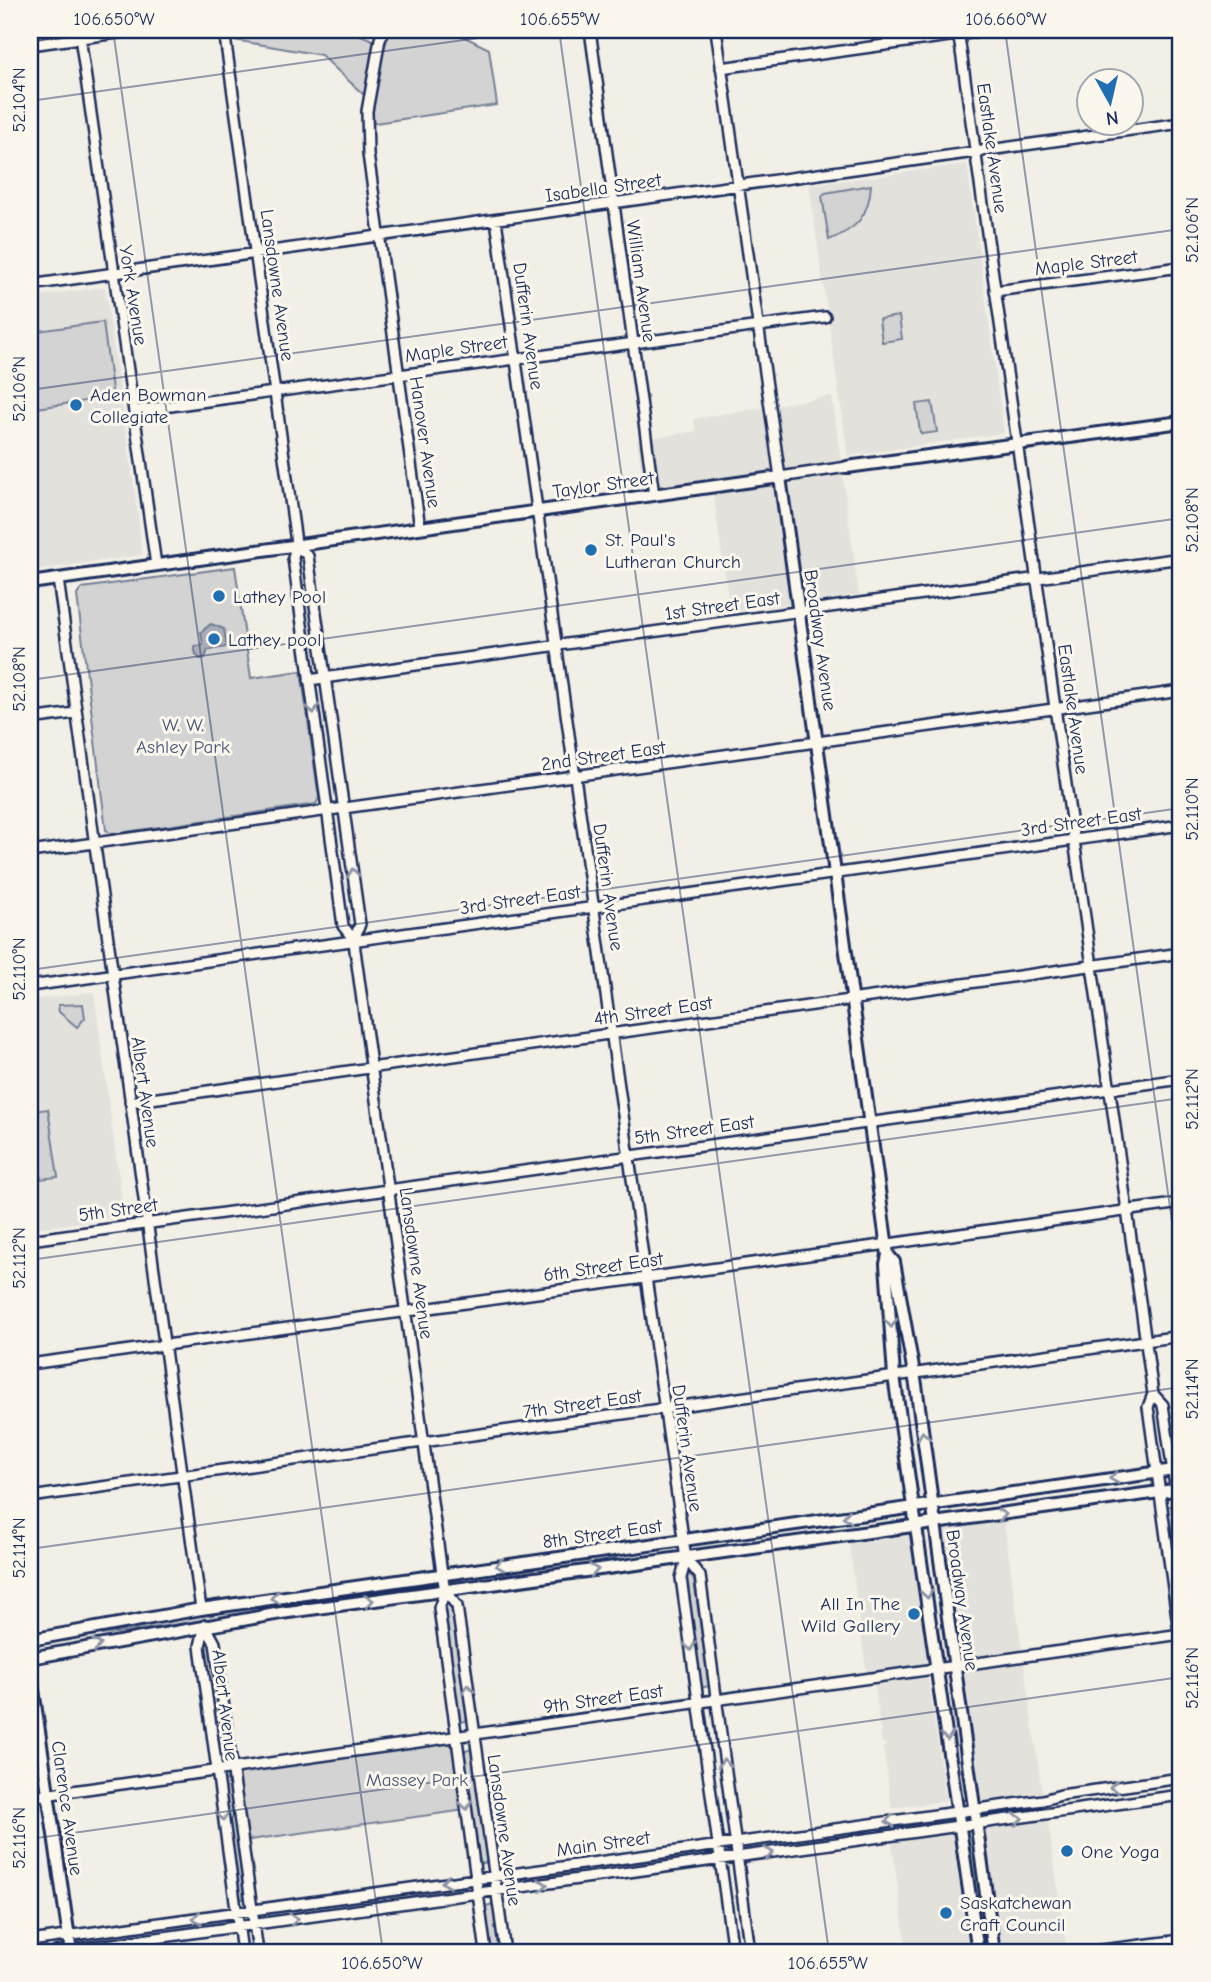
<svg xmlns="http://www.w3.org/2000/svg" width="1211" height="1982" font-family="'Comic Neue',sans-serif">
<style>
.built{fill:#e2e1dc}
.green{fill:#d2d3d2;stroke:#768198;stroke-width:2}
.water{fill:#a9adb7;stroke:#707b93;stroke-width:2}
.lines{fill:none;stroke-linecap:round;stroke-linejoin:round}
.minor-casing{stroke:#1b2f5e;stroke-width:14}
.major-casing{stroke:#1b2f5e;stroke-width:16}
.minor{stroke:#fbf7ec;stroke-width:9}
.major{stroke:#fbf7ec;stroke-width:10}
.oneway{stroke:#8b93a5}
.ticks{fill:none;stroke:#1b2f5e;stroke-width:2;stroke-opacity:0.45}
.poi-dot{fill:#1f6fb2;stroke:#fbf7ec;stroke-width:2.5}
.labels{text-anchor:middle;stroke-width:6;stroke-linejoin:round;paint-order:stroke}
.street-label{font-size:19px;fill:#1b2f5e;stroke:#fbf7ec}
.poi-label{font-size:19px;fill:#1b2f5e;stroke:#fbf7ec;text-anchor:start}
.park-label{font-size:19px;fill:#49587b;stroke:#fbf7ec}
.neatline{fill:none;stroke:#1b2f5e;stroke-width:2.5}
.ticks-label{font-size:18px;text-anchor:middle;fill:#1b2f5e}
</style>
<rect width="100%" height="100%" fill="#f2efe6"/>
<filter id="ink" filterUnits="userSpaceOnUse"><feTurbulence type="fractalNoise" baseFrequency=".0143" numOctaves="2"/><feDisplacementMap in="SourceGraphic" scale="14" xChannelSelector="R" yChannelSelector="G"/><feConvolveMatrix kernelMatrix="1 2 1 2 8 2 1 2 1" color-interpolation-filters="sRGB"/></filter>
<g filter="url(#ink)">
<!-- built -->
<path class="built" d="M967,164L1004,433L848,456L809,185Z
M105,287L138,514L142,555L30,571V297Z
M832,396L859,595L730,612L713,492L646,501L637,440L696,431L694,419Z
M94,992L124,1216L30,1229V1000Z
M1003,1515L1043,1800L975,1810L934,1524Z
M917,1527L938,1668L867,1678L848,1536Z
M928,1677L946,1801L892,1808L883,1747L886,1746L885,1743L882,1744L875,1685Z
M1047,1815L1067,1952H994L977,1825Z
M960,1827L978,1952H907L891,1837Z"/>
<!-- green -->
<path class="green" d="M226,30H348L385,45L391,30H451L489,49L497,105L368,124L365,96L321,55L228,39Z
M871,185C869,216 857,229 829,240L822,196L825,193Z
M899,316L902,339L882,342L879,319Z
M103,322L113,397L30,409V332Z
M932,402L937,432L922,434L920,432L916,404Z
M235,567L251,678L301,671L319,798L316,804L112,834L106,830L77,595L82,588Z
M83,1004L85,1018L77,1027L59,1012L58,1005Z
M48,1109L58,1177L41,1179L33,1146L36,1142L32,1111Z
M1173,1505L1181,1555V1621L1165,1508Z
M616,1556V1558L587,1566L494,1579L493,1577L531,1568Z
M690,1574L694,1580L709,1686L700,1688L685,1582V1576Z
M404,1586V1588L378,1595L102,1635V1633L172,1618Z
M451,1604L468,1720L459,1723L443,1605Z
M208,1640L211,1643L227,1756L224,1760L220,1759L203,1643Z
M456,1736L466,1810L243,1841L233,1768Z
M471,1749L487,1862L480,1864L463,1752Z
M227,1779L231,1783L244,1899L238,1898L223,1782Z
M885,1826L848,1836L746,1850L745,1846Z
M706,1850L707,1857L505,1885V1877Z
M466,1884L467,1891L265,1919L264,1912Z
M492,1904L494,1906L500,1952H491L484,1907Z
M225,1918V1925L84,1945L83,1934Z"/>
<!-- water -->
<path class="water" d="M211,624L224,629L227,647L208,650L205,658L200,659L196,655L194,646L203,645L201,632Z"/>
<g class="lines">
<defs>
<path id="minor" d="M79,30L156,565
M224,30L295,535L296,545L293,558L343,926L354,940
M384,30L380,39L367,111L368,154L420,528
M590,30L654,495
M716,30L780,477L847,467
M958,30L1144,1329L1153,1394L1148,1407L1181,1646
M30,45L139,30
M721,68L992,30
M496,220L686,1559L681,1578L733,1952
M30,285L1181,123
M995,291L1181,267
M134,411L825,317
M296,545L308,556L360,924L354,940L355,950L442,1573L445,1591L457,1606L505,1952
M58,579L201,1609
M309,680L1181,558
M30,719L75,713
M30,852L1181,691
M30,986L1181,825
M130,1102L1181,953
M30,1240L1181,1079
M30,1364L1181,1203
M1153,1394L1163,1405L1181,1525
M30,1497L1181,1336
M686,1559L700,1576L750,1952
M445,1591L439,1608L486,1952
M205,1625L215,1643L258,1952
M205,1625L200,1646L242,1952
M30,1797L1181,1634
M30,1941L1043,1800L1061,1795L1181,1778
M56,1952L1181,1795
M1086,1952L1181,1940"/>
<path id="major" d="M847,467L1181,422
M30,583L780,477L888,1255L886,1264L894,1376L978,1952
M888,1255L894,1262L916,1385L994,1952
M30,1640L201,1609L1181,1469
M30,1658L281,1613L1181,1489
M30,1669L71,1952"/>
</defs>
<!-- minor casing -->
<use href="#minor" class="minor-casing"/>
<!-- major casing -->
<use href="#major" class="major-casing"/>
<!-- minor -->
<use href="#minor" class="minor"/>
<!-- major -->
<use href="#major" class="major"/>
</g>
<!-- one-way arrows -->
<defs><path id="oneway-chevron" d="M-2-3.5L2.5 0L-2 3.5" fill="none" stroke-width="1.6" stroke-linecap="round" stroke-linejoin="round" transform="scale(1.75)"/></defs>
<g class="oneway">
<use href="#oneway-chevron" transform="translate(313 709) rotate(82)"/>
<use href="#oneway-chevron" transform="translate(353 873) rotate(-98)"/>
<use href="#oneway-chevron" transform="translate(891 1323) rotate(86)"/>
<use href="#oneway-chevron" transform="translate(923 1436) rotate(-98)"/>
<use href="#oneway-chevron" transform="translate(1114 1478) rotate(172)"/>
<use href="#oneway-chevron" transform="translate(1002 1515) rotate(-8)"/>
<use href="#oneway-chevron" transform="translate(847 1517) rotate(172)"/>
<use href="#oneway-chevron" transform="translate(500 1565) rotate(172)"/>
<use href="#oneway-chevron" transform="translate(594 1570) rotate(-8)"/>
<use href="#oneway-chevron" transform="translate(927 1594) rotate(82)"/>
<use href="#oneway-chevron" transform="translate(275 1598) rotate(172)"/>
<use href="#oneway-chevron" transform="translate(369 1601) rotate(-8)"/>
<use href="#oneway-chevron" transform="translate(97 1645) rotate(-10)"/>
<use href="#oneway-chevron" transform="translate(690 1646) rotate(82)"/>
<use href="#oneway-chevron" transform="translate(468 1689) rotate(-98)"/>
<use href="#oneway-chevron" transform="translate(947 1736) rotate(82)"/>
<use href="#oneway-chevron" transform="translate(724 1763) rotate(-97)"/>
<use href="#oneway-chevron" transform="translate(1114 1787) rotate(172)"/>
<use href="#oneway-chevron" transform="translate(466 1805) rotate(82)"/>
<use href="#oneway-chevron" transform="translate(223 1816) rotate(82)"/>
<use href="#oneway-chevron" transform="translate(1018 1819) rotate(-8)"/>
<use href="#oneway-chevron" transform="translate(890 1821) rotate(172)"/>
<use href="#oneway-chevron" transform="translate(769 1853) rotate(-8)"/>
<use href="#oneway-chevron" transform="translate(446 1882) rotate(172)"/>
<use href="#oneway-chevron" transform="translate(543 1885) rotate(-8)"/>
<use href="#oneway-chevron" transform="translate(197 1918) rotate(172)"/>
<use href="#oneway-chevron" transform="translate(294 1919) rotate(-8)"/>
</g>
</g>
<!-- ticks -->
<path class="ticks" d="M113,30L383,1952M559,30L829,1952M1005,30L1181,1286M30,101L535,30M30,390L1181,229M30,680L1181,518M30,970L1181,808M30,1260L1181,1098M30,1549L1181,1387M30,1839L1181,1677"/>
<!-- markers -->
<g class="poi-dot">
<circle cx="76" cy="405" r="7"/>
<circle cx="591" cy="550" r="7"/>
<circle cx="219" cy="596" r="7"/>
<circle cx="214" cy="639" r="7"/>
<circle cx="914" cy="1614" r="7"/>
<circle cx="1067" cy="1851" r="7"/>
<circle cx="946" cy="1913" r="7"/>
</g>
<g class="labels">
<!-- street labels -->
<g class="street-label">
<text transform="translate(993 148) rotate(82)" y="7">Eastlake Avenue</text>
<text transform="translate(603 187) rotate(-8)" y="7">Isabella Street</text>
<text transform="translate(1086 262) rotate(-7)" y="7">Maple Street</text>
<text transform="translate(642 281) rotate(82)" y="7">William Avenue</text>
<text transform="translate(278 285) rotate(82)" y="7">Lansdowne Avenue</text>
<text transform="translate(134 295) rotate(81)" y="7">York Avenue</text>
<text transform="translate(529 326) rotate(82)" y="7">Dufferin Avenue</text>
<text transform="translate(456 348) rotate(-8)" y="7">Maple Street</text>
<text transform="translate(426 442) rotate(82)" y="7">Hanover Avenue</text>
<text transform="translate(603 484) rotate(-8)" y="7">Taylor Street</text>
<text transform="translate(722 605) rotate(-8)" y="7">1st Street East</text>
<text transform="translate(821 640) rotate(82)" y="7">Broadway Avenue</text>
<text transform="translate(1074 709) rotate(82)" y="7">Eastlake Avenue</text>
<text transform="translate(603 755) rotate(-8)" y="7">2nd Street East</text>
<text transform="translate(1081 821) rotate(-8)" y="7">3rd Street East</text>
<text transform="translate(609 887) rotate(82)" y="7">Dufferin Avenue</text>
<text transform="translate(520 899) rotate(-8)" y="7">3rd Street East</text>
<text transform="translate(653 1010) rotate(-8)" y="7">4th Street East</text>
<text transform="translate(146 1092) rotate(82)" y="7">Albert Avenue</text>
<text transform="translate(694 1129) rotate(-8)" y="7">5th Street East</text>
<text transform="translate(118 1209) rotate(-8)" y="7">5th Street</text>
<text transform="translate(417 1263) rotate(82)" y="7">Lansdowne Avenue</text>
<text transform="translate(603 1266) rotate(-8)" y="7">6th Street East</text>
<text transform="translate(582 1403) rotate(-8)" y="7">7th Street East</text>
<text transform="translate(688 1448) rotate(82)" y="7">Dufferin Avenue</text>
<text transform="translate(602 1533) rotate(-8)" y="7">8th Street East</text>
<text transform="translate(963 1600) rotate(82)" y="7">Broadway Avenue</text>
<text transform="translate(603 1698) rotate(-8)" y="7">9th Street East</text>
<text transform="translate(226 1705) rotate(83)" y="7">Albert Avenue</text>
<text transform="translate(68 1808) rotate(82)" y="7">Clarence Avenue</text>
<text transform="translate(505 1830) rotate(82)" y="7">Lansdowne Avenue</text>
<text transform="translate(603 1843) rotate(-8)" y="7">Main Street</text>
</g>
<!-- poi labels -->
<g class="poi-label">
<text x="90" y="401">Aden Bowman<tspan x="90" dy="22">Collegiate</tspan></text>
<text x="605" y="546">St. Paul's<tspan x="605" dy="22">Lutheran Church</tspan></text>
<text x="233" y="603">Lathey Pool</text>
<text x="228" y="646">Lathey pool</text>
<text x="900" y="1610" text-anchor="end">All In The<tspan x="900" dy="22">Wild Gallery</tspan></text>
<text x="1081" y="1858">One Yoga</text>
<text x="960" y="1909">Saskatchewan<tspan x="960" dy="22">Craft Council</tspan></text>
</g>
<!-- park labels -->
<g class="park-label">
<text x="183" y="731">W. W.<tspan x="183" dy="22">Ashley Park</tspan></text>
<text x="417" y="1786">Massey Park</text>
</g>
</g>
<!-- margin -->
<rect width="1211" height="1982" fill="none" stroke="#fbf7ec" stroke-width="77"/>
<!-- north arrow -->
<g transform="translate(1110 102) rotate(172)"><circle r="33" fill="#fbf7ec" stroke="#a1a7b3" stroke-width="2"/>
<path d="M0-5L12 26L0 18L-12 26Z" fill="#1f6fb2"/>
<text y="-10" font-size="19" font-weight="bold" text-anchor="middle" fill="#1b2f5e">N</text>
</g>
<rect x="38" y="38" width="1134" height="1906" class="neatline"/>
<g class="ticks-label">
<text x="114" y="25">106.650°W</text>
<text x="560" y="25">106.655°W</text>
<text x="1006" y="25">106.660°W</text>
<text transform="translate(19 100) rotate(-90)" y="6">52.104°N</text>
<text transform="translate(1192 230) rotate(-90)" y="6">52.106°N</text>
<text transform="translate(19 389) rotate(-90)" y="6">52.106°N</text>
<text transform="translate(1192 520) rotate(-90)" y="6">52.108°N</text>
<text transform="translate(19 679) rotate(-90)" y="6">52.108°N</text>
<text transform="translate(1192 809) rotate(-90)" y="6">52.110°N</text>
<text transform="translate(19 969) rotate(-90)" y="6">52.110°N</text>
<text transform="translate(1192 1099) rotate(-90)" y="6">52.112°N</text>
<text transform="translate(19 1258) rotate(-90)" y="6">52.112°N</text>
<text transform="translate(1192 1389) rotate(-90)" y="6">52.114°N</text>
<text transform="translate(19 1548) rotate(-90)" y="6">52.114°N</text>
<text transform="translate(1192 1678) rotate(-90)" y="6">52.116°N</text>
<text transform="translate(19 1838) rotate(-90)" y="6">52.116°N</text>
<text x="382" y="1969">106.650°W</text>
<text x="828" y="1969">106.655°W</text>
</g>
</svg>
